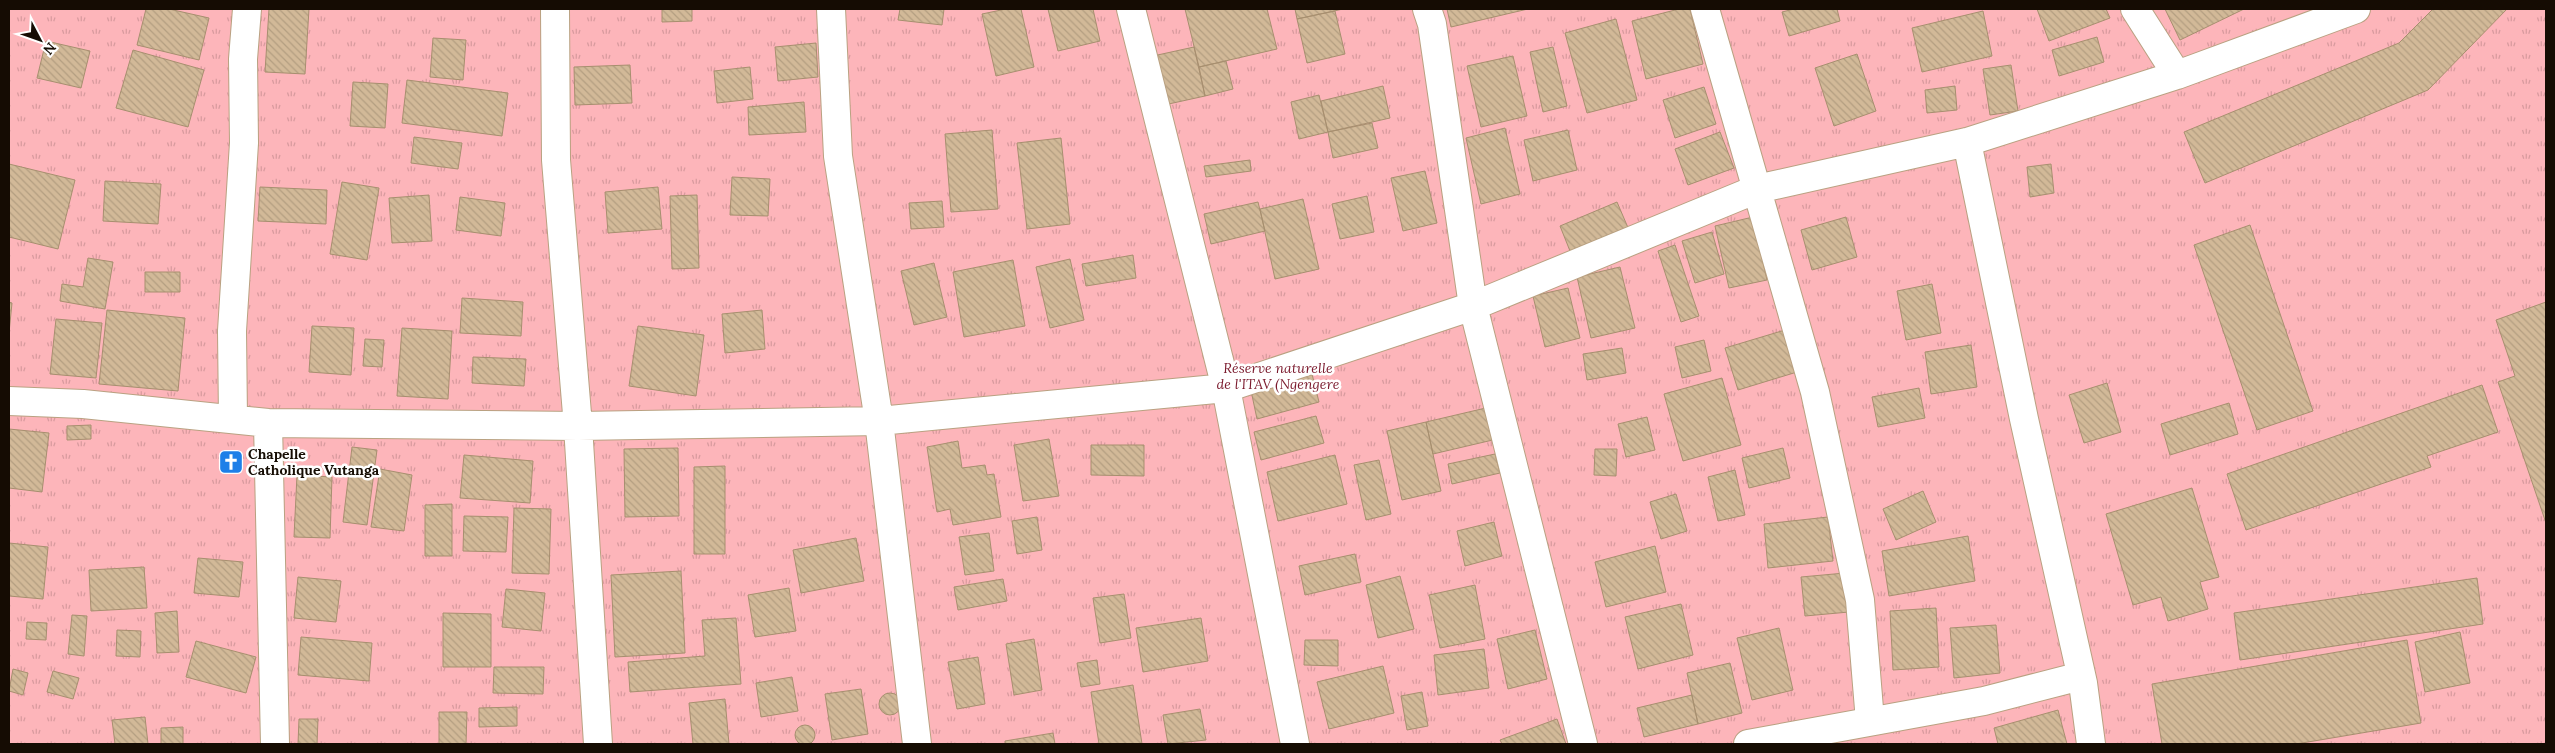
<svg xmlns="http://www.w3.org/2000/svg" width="2555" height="753" font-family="Lora,serif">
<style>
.park{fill:url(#park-tufts)}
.building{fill:url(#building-back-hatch);stroke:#a78f6f}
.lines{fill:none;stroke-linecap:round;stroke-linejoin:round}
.minor-casing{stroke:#b9a181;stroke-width:30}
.minor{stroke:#fff;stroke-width:28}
.labels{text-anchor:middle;stroke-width:5;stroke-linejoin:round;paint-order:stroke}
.park-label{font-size:14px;font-style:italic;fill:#7b1a2d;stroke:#fff}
.poi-label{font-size:14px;font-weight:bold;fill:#150c03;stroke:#fff;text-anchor:start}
</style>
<defs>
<pattern id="park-tufts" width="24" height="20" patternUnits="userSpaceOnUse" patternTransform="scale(1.25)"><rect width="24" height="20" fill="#fdb5ba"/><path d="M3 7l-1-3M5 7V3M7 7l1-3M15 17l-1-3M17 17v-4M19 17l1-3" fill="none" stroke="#d89a9e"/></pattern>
<pattern id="building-back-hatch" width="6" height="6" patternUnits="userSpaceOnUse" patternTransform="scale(1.25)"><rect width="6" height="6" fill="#d2b998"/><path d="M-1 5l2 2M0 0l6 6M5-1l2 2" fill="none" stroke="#b39e81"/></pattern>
</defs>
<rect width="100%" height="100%" fill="#f5dcba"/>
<!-- park -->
<path class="park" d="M9,9H2546V744H9Z"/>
<!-- building -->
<path class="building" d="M146,9H169L209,18L199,60L137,45Z
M269,9H309L305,74L265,72Z
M662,9H692V21L662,22Z
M900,9H944L942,25L898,20Z
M1006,9H1021L1034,67L996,76L982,14Z
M1048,9H1093L1100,41L1058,51Z
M1185,9H1267L1277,49L1199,67Z
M1295,9H1343L1297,19Z
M1447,9H1528L1451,27Z
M1679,9H1690L1703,64L1646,79L1632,21Z
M1794,9H1837L1840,21L1789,36L1782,12Z
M2037,9H2106L2110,18L2049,41Z
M2165,9H2244L2180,40Z
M2433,9H2507L2428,90L2205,183L2184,132L2399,43Z
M1335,11L1345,54L1307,63L1297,19Z
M1983,11L1992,56L1922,72L1912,28Z
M1616,19L1637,100L1587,113L1565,33Z
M2097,37L2104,62L2059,76L2052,50Z
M433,38L466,40L463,80L430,77Z
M46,41L90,51L81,88L37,78Z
M816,43L818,77L778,81L775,47Z
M1194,47L1205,96L1164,105L1153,56Z
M1553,47L1567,106L1543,112L1530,52Z
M133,50L204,70L188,127L116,108Z
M1857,54L1876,111L1834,126L1815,68Z
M1513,56L1527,116L1481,127L1467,66Z
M1226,61L1233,89L1205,96L1199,67Z
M630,65L632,103L575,105L574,67Z
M2011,65L2018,111L1990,115L1983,69Z
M750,67L753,99L717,103L714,71Z
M407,80L508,93L502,136L402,123Z
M353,82L388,84L385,128L350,126Z
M1383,86L1390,118L1328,132L1321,101Z
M1955,86L1957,110L1927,113L1925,90Z
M1704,87L1716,124L1675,138L1663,100Z
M1319,95L1328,132L1299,139L1291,102Z
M804,102L806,132L749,135L748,107Z
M1372,123L1378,148L1333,158L1328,132Z
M1505,128L1520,194L1481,204L1466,138Z
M992,130L998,209L951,212L945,134Z
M1568,130L1577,170L1533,181L1524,140Z
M1720,132L1734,168L1688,185L1675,149Z
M414,137L462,143L458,169L411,163Z
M1061,138L1070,224L1027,229L1017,143Z
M1250,160L1251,171L1206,177L1204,166Z
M9,164L75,180L58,249L9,237Z
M2051,164L2054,193L2030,197L2027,167Z
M1425,171L1437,223L1403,231L1391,178Z
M732,177L770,179L768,216L730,215Z
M105,181L161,184L158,224L103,221Z
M342,182L379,188L367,260L330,254Z
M260,187L327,190L326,224L258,221Z
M658,187L662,229L608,233L605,192Z
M429,195L432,241L392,243L389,198Z
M697,195L699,268L672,269L670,196Z
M1367,196L1374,232L1340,239L1332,204Z
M460,197L505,203L501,236L456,230Z
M1303,199L1319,269L1275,279L1260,209Z
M942,201L944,227L911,229L909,203Z
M1258,202L1265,231L1211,244L1204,214Z
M1617,202L1632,237L1574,261L1560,226Z
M1753,217L1767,280L1729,288L1715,226Z
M1846,217L1857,257L1812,270L1801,230Z
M2250,225L2313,411L2257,430L2194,245Z
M1712,232L1724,274L1695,283L1682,241Z
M1675,245L1699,316L1681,322L1658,251Z
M1133,255L1136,278L1086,286L1082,264Z
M88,258L113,262L105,309L60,301L62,284L83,287Z
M1070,259L1084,320L1050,328L1036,267Z
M1013,260L1025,326L964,337L953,272Z
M934,263L947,317L914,325L901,271Z
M1620,267L1635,328L1591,338L1577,277Z
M145,272H180V292H145Z
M1932,284L1941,333L1906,340L1897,291Z
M1568,288L1580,338L1545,347L1533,296Z
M462,298L523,302L521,336L460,333Z
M9,302L12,303L9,333Z
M2546,302V523L2498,382L2515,376L2496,320Z
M107,310L185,318L178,391L99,384Z
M762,310L765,349L725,353L722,314Z
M56,319L102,323L96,378L50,374Z
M312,326L354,328L351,375L309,372Z
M638,326L704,335L696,396L629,386Z
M402,328L452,331L448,399L397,396Z
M1785,330L1797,372L1738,390L1725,348Z
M365,339L384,340L382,367L363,366Z
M1704,340L1711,371L1682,378L1675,347Z
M1971,345L1977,387L1931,394L1925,352Z
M1622,348L1626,373L1587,380L1583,354Z
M473,357L526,359L524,386L472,383Z
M1310,366L1319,402L1257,419L1249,381Z
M1722,378L1741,445L1683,461L1664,394Z
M2107,383L2121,432L2084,443L2069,395Z
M2482,385L2498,432L2427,456L2431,467L2246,530L2227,474Z
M1919,388L1925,418L1878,427L1872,397Z
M2229,403L2238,434L2170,455L2161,424Z
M1490,407L1497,439L1433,454L1426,422Z
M1316,416L1324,443L1261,460L1254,432Z
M1647,417L1655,450L1626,457L1618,424Z
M1426,422L1441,491L1402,500L1387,431Z
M91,425V439L67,440V426Z
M9,429L49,433L42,492L9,488Z
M1049,439L1059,496L1023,501L1014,445Z
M958,441L962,468L985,465L987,475L994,474L1001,517L953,525L950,509L937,512L927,447Z
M1091,445H1144V476L1091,475Z
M352,447L377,450L367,525L343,522Z
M678,448L679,516L625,517L624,449Z
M1783,448L1790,478L1749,488L1742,458Z
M1595,449H1617L1616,476L1594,475Z
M1495,454L1500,473L1452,484L1448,464Z
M464,455L533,461L530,503L460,498Z
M1335,455L1347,504L1278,521L1267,472Z
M1379,460L1391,514L1366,520L1354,465Z
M725,466V554H694V467Z
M380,469L412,475L404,531L371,527Z
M1735,470L1745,515L1718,521L1708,477Z
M297,475L332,477L330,538L294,537Z
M2192,488L2219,577L2200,582L2208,609L2168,621L2161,597L2133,605L2106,514Z
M1923,491L1936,522L1896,540L1883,509Z
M1676,494L1687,531L1661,539L1650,502Z
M452,504V556H425V505Z
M514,508L551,509L549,574L512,573Z
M464,516L508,517L506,552L463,551Z
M1037,517L1042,550L1017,554L1012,521Z
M1828,517L1833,561L1768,568L1764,524Z
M1494,522L1502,556L1465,566L1457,531Z
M989,533L994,571L965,575L959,537Z
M1968,536L1975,581L1889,596L1882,551Z
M856,538L864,581L801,593L793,550Z
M9,543L48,547L43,599L9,596Z
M1655,546L1666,592L1606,607L1595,562Z
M1355,554L1361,582L1305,595L1299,566Z
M198,558L243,562L239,597L194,593Z
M144,567L147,608L91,611L89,570Z
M681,571L685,653L615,657L611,575Z
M1845,573L1849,612L1805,616L1801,577Z
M1400,576L1414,629L1378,638L1366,585Z
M298,577L341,581L336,622L294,618Z
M2477,578L2483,624L2240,660L2234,613Z
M1003,579L1007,601L958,610L954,587Z
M1475,585L1485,639L1440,648L1429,595Z
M789,588L796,631L755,637L748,595Z
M506,589L545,593L541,631L502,627Z
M1124,594L1131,638L1100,643L1093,598Z
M1681,604L1693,655L1638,669L1625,617Z
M1936,608L1939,667L1893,670L1890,611Z
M177,611L179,652L157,653L155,613Z
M443,613L491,614V667H443Z
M72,615L87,616L84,656L68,654Z
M736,618L741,684L630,692L628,662L705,656L702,620Z
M1201,618L1208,661L1143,672L1136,628Z
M27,622L47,623L46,640L26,639Z
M1996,625L2000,673L1954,678L1950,628Z
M1779,628L1793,690L1752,700L1737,638Z
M117,630L141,631L140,657L116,656Z
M1535,630L1547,679L1508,689L1497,639Z
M2460,632L2470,683L2425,692L2415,642Z
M301,637L372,643L369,681L298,675Z
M1034,639L1042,690L1014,695L1006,644Z
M1305,640H1338V666L1304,665Z
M2407,640L2421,723L2296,744H2162L2152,684Z
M196,641L256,657L246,693L186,677Z
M1484,649L1489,688L1438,695L1434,655Z
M978,657L985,704L957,709L948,662Z
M1097,660L1100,684L1081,687L1077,663Z
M1730,663L1742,713L1698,724L1687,673Z
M1383,666L1394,713L1329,729L1317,682Z
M494,667H544L543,694L493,693Z
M13,669L28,673L23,695L9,691Z
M53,671L79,678L73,699L47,692Z
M792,677L798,711L761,717L756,683Z
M1133,685L1142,744H1099L1091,692Z
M861,689L868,734L832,740L825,694Z
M1422,692L1428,726L1407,730L1401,696Z
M879 704a11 11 0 1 1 22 0a11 11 0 1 1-22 0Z
M1692,695L1698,724L1644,737L1637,708Z
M725,699L729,744H693L689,703Z
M517,707V726L479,727V708Z
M1200,709L1206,740L1168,744L1163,715Z
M2058,710L2067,744H1998L1994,728Z
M439,712H467L466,744H439Z
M145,717L148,744H115L112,720Z
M299,719H318L317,744H298Z
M1557,719L1566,744H1502L1500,740Z
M795 735a10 10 0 1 1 20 0a10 10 0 1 1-20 0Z
M183,727V744H161V728Z
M1053,733L1055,744H1005V741Z"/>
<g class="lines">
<defs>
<path id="minor" d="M555,9L556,160L578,426L598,744
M831,9L838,156L879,421L917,744
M1131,9L1226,388L1295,744
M1427,9L1432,24L1473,306L1583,744
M1705,9L1815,392L1860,600L1870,721
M2135,9L2177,75
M1967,142L2024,419L2083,683L2091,744
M9,401L83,404L268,423L578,426L879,421L1226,388L1473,306L1757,189L1967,142L2177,75L2356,9
M233,419L232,331L244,143L243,59L247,9
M268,423L275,744
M1748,744L1984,701L2081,676"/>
</defs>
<!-- minor casing -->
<use href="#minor" class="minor-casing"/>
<!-- minor -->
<use href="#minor" class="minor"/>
</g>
<!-- icons -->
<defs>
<symbol id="church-square" viewBox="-11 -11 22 22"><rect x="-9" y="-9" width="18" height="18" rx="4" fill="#1e7fe8" stroke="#fff"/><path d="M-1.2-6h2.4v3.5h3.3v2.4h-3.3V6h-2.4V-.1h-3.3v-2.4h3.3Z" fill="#fff"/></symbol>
</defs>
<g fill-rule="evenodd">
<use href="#church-square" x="217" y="448" width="28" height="28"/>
</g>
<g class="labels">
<!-- park labels -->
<g class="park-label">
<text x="1278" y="373">Réserve naturelle<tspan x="1278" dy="16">de l'ITAV (Ngengere</tspan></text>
</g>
<!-- poi labels -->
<g class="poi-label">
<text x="248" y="459">Chapelle<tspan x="248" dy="16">Catholique Vutanga</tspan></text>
</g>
</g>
<!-- border -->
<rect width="2555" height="753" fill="none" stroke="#150c03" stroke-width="20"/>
<!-- north arrow -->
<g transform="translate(40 40) rotate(131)" stroke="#ffffff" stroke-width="4" paint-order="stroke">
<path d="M0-4L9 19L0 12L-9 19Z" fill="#150c03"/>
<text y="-8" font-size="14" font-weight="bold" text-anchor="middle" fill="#150c03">N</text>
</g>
</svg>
